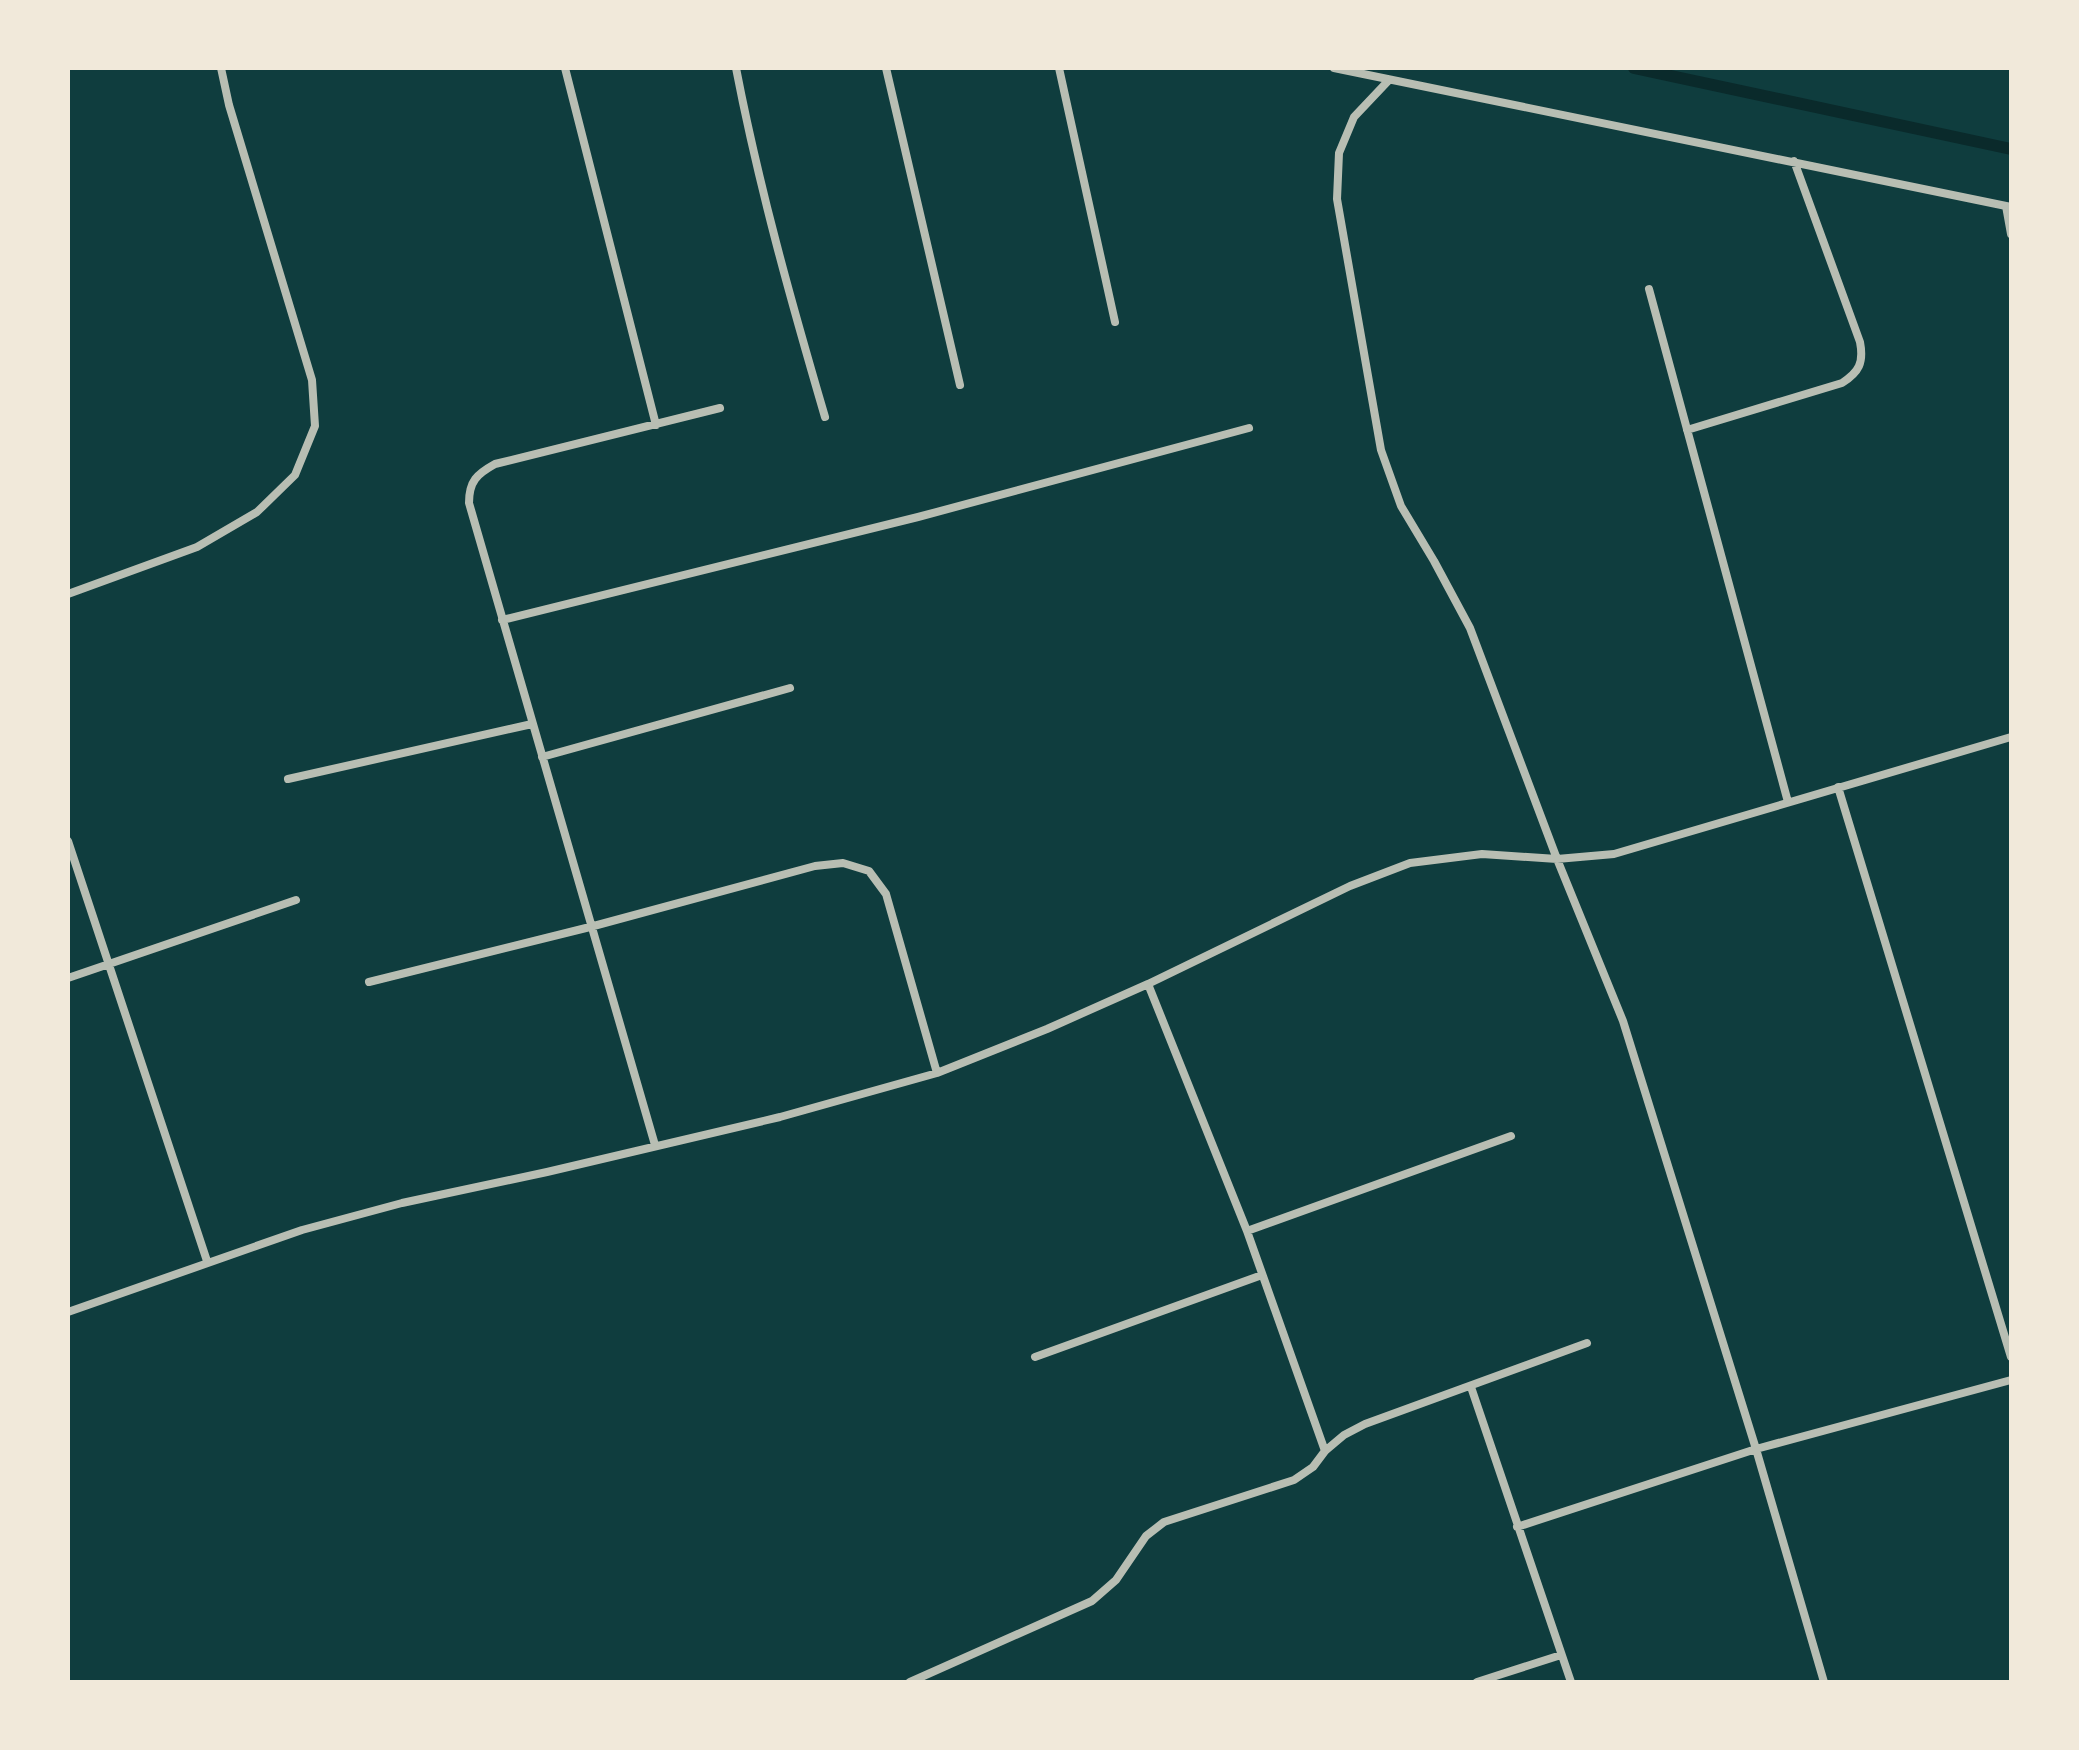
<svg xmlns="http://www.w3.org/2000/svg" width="2079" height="1750" font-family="'Fira Sans Condensed',sans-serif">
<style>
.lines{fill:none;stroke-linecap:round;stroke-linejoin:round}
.stream{stroke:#0a2a2b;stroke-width:12}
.minor{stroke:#b8beb3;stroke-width:8}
</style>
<rect width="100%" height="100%" fill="#0f3d3e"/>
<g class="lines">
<!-- stream -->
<path class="stream" d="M1634,68L2011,149"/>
<!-- minor -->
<path class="minor" d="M565,68L656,425
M736,68C759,187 791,301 825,417
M886,68L960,385
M1059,68L1115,322
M1334,68L2011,207
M1389,80L1354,117L1339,153L1337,199L1381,450L1401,506L1434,561L1470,628L1557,859L1623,1021L1756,1449L1824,1682
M2006,206L2011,234
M1649,289L1788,802
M1687,430L1842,383C1859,372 1864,363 1860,342L1794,161
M68,594L197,547L257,512L295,475L315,426L312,380L229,105L221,68
M502,620L918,517L1249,428
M542,757L790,688
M288,779L532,724
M1838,787L2011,1357
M68,841L207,1261
M68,978L296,900
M369,982L590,927L815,866L843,863L869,871L886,894L937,1073
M1148,984L1247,1231L1325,1451
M655,1145L469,503C469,481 477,474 495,464L720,408
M1247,1231L1511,1136
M68,1312L302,1230L402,1203L547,1172L780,1117L937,1073L1047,1029L1148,984L1350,886L1410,863L1482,854L1557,859L1614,854L2011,737
M1035,1357L1262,1275
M1471,1387L1571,1682
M1517,1527L1756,1449L2011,1380
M910,1682L1092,1601L1116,1580L1146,1536L1164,1522L1294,1480L1313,1467L1325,1451L1344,1435L1365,1424L1587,1343
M1477,1682L1561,1655"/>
</g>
<!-- border -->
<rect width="2079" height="1750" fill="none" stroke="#f1e9da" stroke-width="140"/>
</svg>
